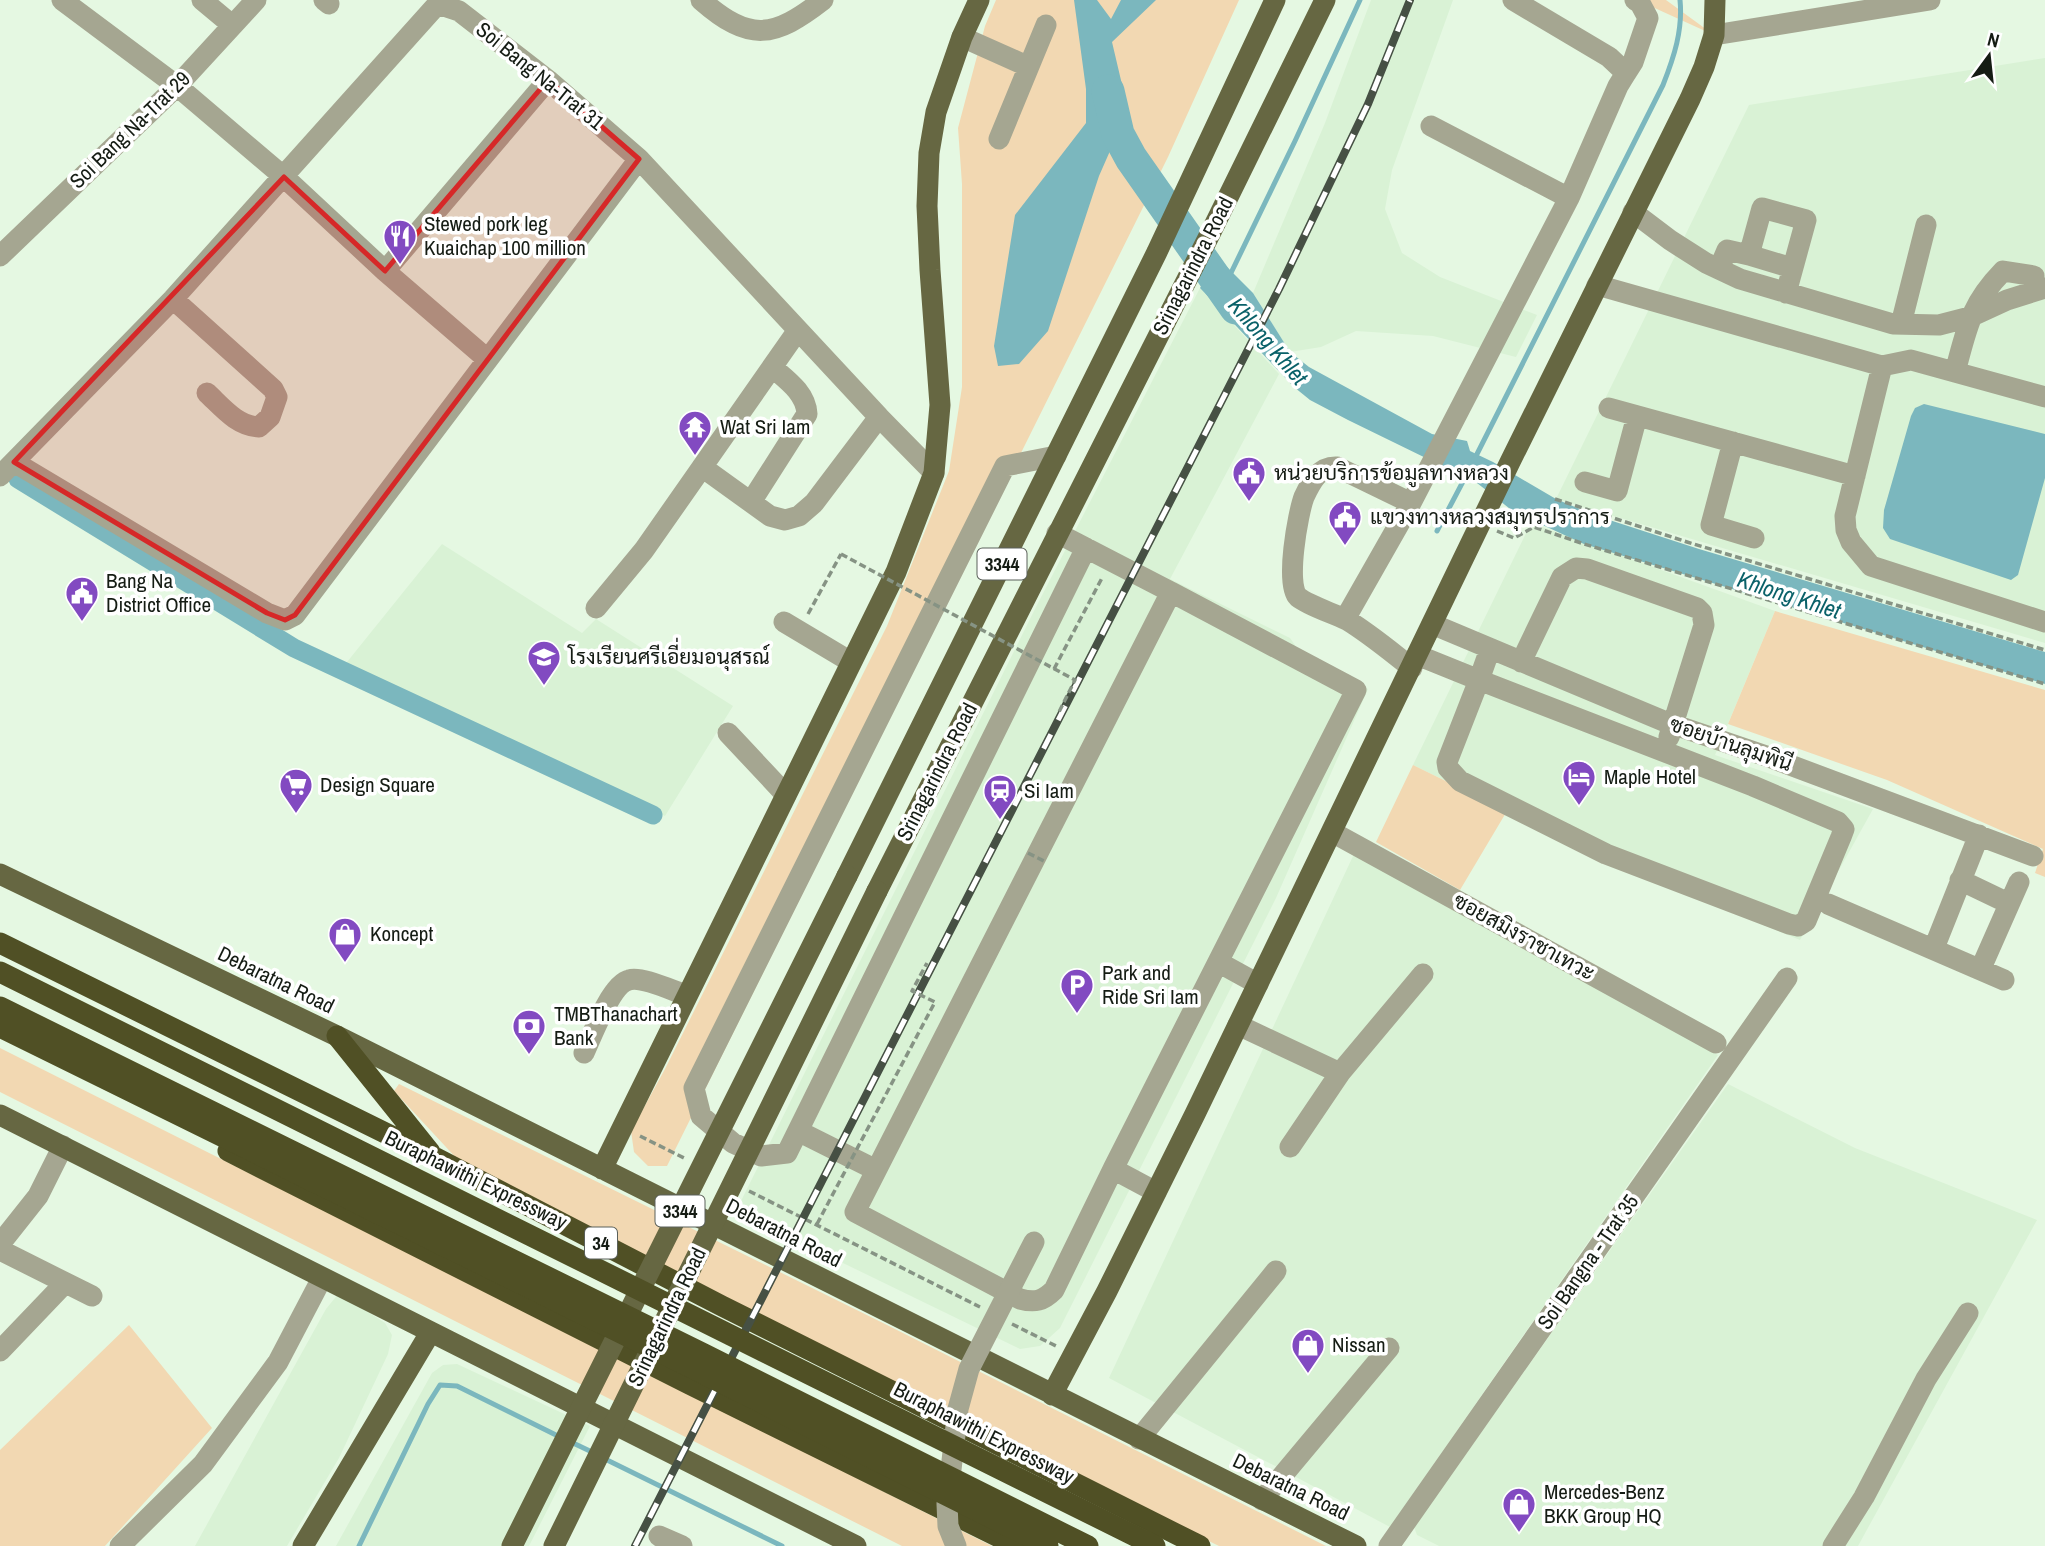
<svg xmlns="http://www.w3.org/2000/svg" width="2045" height="1546" font-family="'Archivo Narrow',Sarabun,sans-serif">
<style>
.built{fill:#d9f2d5}
.green{fill:#f2d8b2}
.water{fill:#7bb7be}
.lines{fill:none;stroke-linecap:round;stroke-linejoin:round}
.stream{stroke:#7bb7be;stroke-width:5}
.canal{stroke:#7bb7be;stroke-width:19}
.river{stroke:#7bb7be;stroke-width:33}
.path{stroke:#869384;stroke-width:3.5;stroke-dasharray:7 3.5;stroke-linecap:butt}
.minor{stroke:#a5a691;stroke-width:21}
.major{stroke:#666742;stroke-width:21}
.highway{stroke:#505025;stroke-width:21}
.rail-casing{stroke:#465044;stroke-width:8}
.rail{stroke:#fff;stroke-width:5;stroke-dasharray:16;stroke-linecap:butt}
.path-bridge{stroke:#869384;stroke-width:3.5;stroke-dasharray:7 3.5;stroke-linecap:butt}
.minor-bridge{stroke:#a5a691;stroke-width:21}
.major-bridge{stroke:#666742;stroke-width:21}
.highway-bridge{stroke:#505025;stroke-width:21}
.marked{fill:#d62828;fill-opacity:0.2;stroke:#d62828;stroke-width:5;stroke-linejoin:round}
.labels{text-anchor:middle;stroke-width:7;stroke-linejoin:round;paint-order:stroke}
.shield{fill:#fff;stroke:#5b605a;stroke-width:2}
.shield-label{font-size:19px;font-weight:bold;fill:#151c14}
.street-label{font-size:21px;fill:#151c14;stroke:#fff}
.poi-label{font-size:21px;fill:#151c14;stroke:#fff;text-anchor:start}
.water-label{font-size:23px;font-style:italic;fill:#0a6169;stroke:#fff}
</style>
<rect width="100%" height="100%" fill="#e5f8e2"/>
<!-- built -->
<path class="built" d="M1371,0H1453L1392,170L1385,209L1402,253L1440,277L1537,315L1516,357L1433,336L1356,331L1321,347L1290,352L1253,293L1325,123Z
M2045,58V643L1556,499L1749,105Z
M1200,288L1279,374L1170,579L1290,638L1297,648L1368,689L1276,898L1060,1328L1040,1346L1020,1349L736,1211L1035,609Z
M1531,523L1775,611L1715,755L1873,809L1800,940L1625,868L1413,765Z
M442,544L582,633L596,619L733,706L665,816L343,667Z
M1354,854L1718,1055L1390,1527L1109,1378Z
M1728,1084L1855,1148L2037,1220L1858,1546H1439L1417,1535L1414,1527Z
M339,1293L385,1323L392,1335L388,1354L339,1458L287,1546H195L326,1309Z
M457,1364L590,1426L529,1546H336L432,1373L443,1365Z"/>
<!-- green -->
<path class="green" d="M996,0H1239L1168,157L667,1166H648L634,1152L631,1131L665,1069L887,626L949,471L962,387V184L958,128L985,26Z
M1637,0H1666L1714,35Z
M1775,611L2045,690V877L2035,873L2043,849L1887,780L1728,724Z
M1413,765L1507,811L1460,890L1376,842Z
M0,1048L992,1546H902L0,1092Z
M399,1084L885,1324L1326,1546H1219L974,1426L458,1160L394,1091Z
M129,1325L212,1428L105,1546H0V1450Z"/>
<!-- water -->
<path class="water" d="M1074,0H1097L1111,19L1121,0H1156L1112,42L1128,110L1099,176L1048,331L1019,364L998,366L994,346L1015,215L1086,123V89Z
M1218,258L1253,293L1290,352L1309,367L1432,434L1467,441L1470,451L1493,462L1556,499L1594,515L1699,549L2045,652V684L1584,544L1514,512L1477,483L1348,420L1310,400L1294,387L1200,288Z
M1924,404L2045,434V478L2018,575L2011,580L1890,539L1883,528L1884,510L1911,416L1915,408Z"/>
<g class="lines">
<!-- stream -->
<path class="stream" d="M1229,277L1295,141L1360,0
M1474,460L1663,85C1674,57 1683,30 1680,0
M1437,531L1468,472
M571,1442L594,1453
M603,1458L782,1546
M359,1546L428,1404L440,1385L457,1386L562,1438"/>
<!-- canal -->
<path class="canal" d="M18,479L294,648L653,815"/>
<!-- river -->
<path class="river" d="M1108,91L1118,134L1131,158L1236,308"/>
<!-- path -->
<path class="path" d="M1555,499L1687,542L2045,650
M1497,531L1514,538L1534,527L1584,544L2045,684
M808,614L841,554
M1054,669L1102,578
M640,1136L686,1159
M749,1191L980,1307
M1012,1324L1058,1347"/>
<!-- minor -->
<path class="minor" d="M62,0L177,86L284,177L385,271L487,359
M202,0L232,25
M324,0L329,4
M701,0C750,43 774,38 823,0
M1714,35L1930,0
M962,37L1027,66
M1626,73L1633,62L1648,18L1640,3L1635,0
M1431,126L1569,198
M999,139L1046,25
M1633,212L1670,240L1706,263L1740,279L1893,324L1939,325L1970,317L2007,300L2045,288
M1749,255L1792,268
M0,256L177,86L256,0
M1719,269L1727,250L1749,255L1762,208L1806,220L1786,293
M385,271L548,80
M1597,285L1882,366L1845,516L1846,530L1851,542L1871,566L2045,622
M173,299L273,389L277,397L270,417L259,427C237,426 223,408 207,393
M1901,324L1926,225
M1882,366L1911,360L2045,397
M1955,372C1967,328 1970,305 2003,271L2034,276
M1609,408L1855,476
M1733,442L1711,525L1754,538
M1056,456L1005,466L694,1088L701,1116L733,1143L761,1156L787,1153L1086,548
M14,462L267,613L285,620L295,615L639,159
M702,467L770,516L785,520L799,516L814,503L879,417
M0,476L173,299L434,8L441,5L459,11L548,80L639,159L879,417L934,473
M1585,482L1617,491L1637,416
M751,502L807,414C806,393 787,380 772,367
M1411,503L1569,198L1618,86L1626,73L1609,57L1513,0
M1057,533L1171,592L855,1212L1020,1299C1035,1303 1043,1301 1054,1290L1113,1169L1156,1192
M596,608L644,550L798,330
M1345,619L1411,503L1337,467C1319,466 1311,482 1304,497C1298,513 1285,585 1298,597C1309,606 1333,613 1347,620C1370,634 1390,651 1412,668
M784,622L851,662
M1432,624L1666,722L1766,756L2033,856
M1417,655L1479,680L1490,649
M1521,662L1562,577L1576,568L1587,569L1697,608L1702,613L1704,625L1669,737
M1479,680L1753,786L1838,822L1844,829L1841,837L1806,921L1798,926L1789,924L1606,854L1460,781L1448,768L1447,762Z
M728,733L786,795
M1332,832L1716,1043
M1960,880L2008,903
M1828,904L2004,980
M1934,948L1979,835
M1218,962L1258,984
M1981,968L2019,882
M1238,1025L1340,1073L1290,1147
M584,1053C592,1036 611,984 629,980C642,976 673,991 686,995
M1340,1073L1423,974
M798,1131L876,1170
M1113,1169L1356,690L1171,592
M0,1244L38,1196L63,1146
M0,1250L92,1296
M0,1351L65,1283
M1139,1439L1276,1271
M1262,1500L1389,1348
M659,1536L682,1546
M120,1546L203,1464L278,1362L322,1278
M1389,1546L1787,978
M1833,1546L1864,1497L1926,1379L1968,1313"/>
<!-- major -->
<path class="major" d="M0,874L337,1036L1356,1546
M847,876L1157,252L1275,0
M877,891L1208,238L1325,0
M0,1115L856,1546
M602,1169L896,572L934,473L940,405L930,270L927,206L929,153L936,112L962,37L979,0
M1052,1395L1107,1291L1195,1114L1510,462L1690,99L1704,67L1714,35L1715,0
M303,1546L430,1333"/>
<!-- highway -->
<path class="highway" d="M0,943L434,1157L722,1306L1200,1546
M337,1036L430,1152
M228,1151L689,1384L1017,1546"/>
<defs>
<path id="rail" d="M635,1546L1279,289L1368,104L1410,0"/>
</defs>
<!-- rail casing -->
<use href="#rail" class="rail-casing"/>
<!-- rail -->
<use href="#rail" class="rail"/>
<!-- path-bridge -->
<path class="path-bridge" d="M841,554L1075,680L1058,714
M1028,853L1046,862
M817,1224L935,1002L912,991L927,963"/>
<!-- minor-bridge -->
<path class="minor-bridge" d="M956,1546L948,1526L947,1504L958,1409L969,1369L1034,1242"/>
<!-- major-bridge -->
<path class="major-bridge" d="M512,1546L847,876
M554,1546L877,891"/>
<!-- highway-bridge -->
<path class="highway-bridge" d="M0,972L1155,1546
M0,1007L704,1354L1088,1546
M0,1027L696,1370L1048,1546"/>
</g>
<!-- marked area -->
<path class="marked" d="M548,80L639,159L295,615L285,620L267,613L14,462L284,177L385,271Z"/>
<!-- icons -->
<defs>
<symbol id="restaurant-pin" viewBox="-11 -11 22 30"><path d="M0 17L-7.5 6A9.5 9.5 0 1 1 7.5 6Z" fill="#824ac1" stroke="#fff"/><path d="M-5-6h1v4h1v-4h1v4h1v-4h1v5L-1.5 .5V6h-2V.5L-5-1ZM5-6V6H3V1.5H1.5Q1.5-4 5-6Z" fill="#fff"/></symbol>
<symbol id="temple-pin" viewBox="-11 -11 22 30"><path d="M0 17L-7.5 6A9.5 9.5 0 1 1 7.5 6Z" fill="#824ac1" stroke="#fff"/><path d="M0-6L5-2H3V0L6.5 2.5H4V6H1.5V3h-3V6H-4V2.5H-6.5L-3 0V-2H-5Z" fill="#fff"/></symbol>
<symbol id="civic-pin" viewBox="-11 -11 22 30"><path d="M0 17L-7.5 6A9.5 9.5 0 1 1 7.5 6Z" fill="#824ac1" stroke="#fff"/><path d="M-.6-6.5H3V-4.5H.6V-3L4-1V1h2V6H-6V1h2V-1L-.6-3ZM-1.2 2.5V6h2.4V2.5Z" fill="#fff"/></symbol>
<symbol id="school-pin" viewBox="-11 -11 22 30"><path d="M0 17L-7.5 6A9.5 9.5 0 1 1 7.5 6Z" fill="#824ac1" stroke="#fff"/><path d="M0-5L7-2L0 1L-7-2ZM-4 1L0 2.5L4 1V4Q0 6-4 4Z" fill="#fff"/></symbol>
<symbol id="hotel-pin" viewBox="-11 -11 22 30"><path d="M0 17L-7.5 6A9.5 9.5 0 1 1 7.5 6Z" fill="#824ac1" stroke="#fff"/><path d="M-6-4.5h1.5V1H6V5H4.5V3h-9V5H-6ZM-4 0a1.8 1.8 0 1 1 3.6 0ZM.5 0V-2.5h3Q6-2.5 6 0Z" fill="#fff"/></symbol>
<symbol id="supermarket-pin" viewBox="-11 -11 22 30"><path d="M0 17L-7.5 6A9.5 9.5 0 1 1 7.5 6Z" fill="#824ac1" stroke="#fff"/><path d="M-6-5.5h2.5l.6 2H6L4.5 2H-2.5L-4.4-4H-6ZM-1.5 3.2a1.3 1.3 0 1 0 .1 0ZM3 3.2a1.3 1.3 0 1 0 .1 0Z" fill="#fff"/></symbol>
<symbol id="station-pin" viewBox="-11 -11 22 30"><path d="M0 17L-7.5 6A9.5 9.5 0 1 1 7.5 6Z" fill="#824ac1" stroke="#fff"/><path d="M-3-6H3Q5-6 5-4V2Q5 4 3 4L4.5 6H3L1.5 4h-3L-3 6H-4.5L-3 4Q-5 4-5 2V-4Q-5-6-3-6ZM-3.5-4v3h7v-3ZM-3.5 1v1.5H-2V1ZM2 1v1.5H3.5V1Z" fill="#fff"/></symbol>
<symbol id="shop-pin" viewBox="-11 -11 22 30"><path d="M0 17L-7.5 6A9.5 9.5 0 1 1 7.5 6Z" fill="#824ac1" stroke="#fff"/><path d="M-5-2.5h2.3a2.7 3.5 0 0 1 5.4 0H5L5.5 6h-11ZM-1.5-2.5h3a1.5 2.3 0 0 0-3 0Z" fill="#fff"/></symbol>
<symbol id="parking-pin" viewBox="-11 -11 22 30"><path d="M0 17L-7.5 6A9.5 9.5 0 1 1 7.5 6Z" fill="#824ac1" stroke="#fff"/><path d="M-3.5-5.5H1a3.5 3.5 0 0 1 0 7H-1V5.5H-3.5ZM-1-3.4V-.6H.8a1.4 1.4 0 0 0 0-2.8Z" fill="#fff"/></symbol>
<symbol id="bank-pin" viewBox="-11 -11 22 30"><path d="M0 17L-7.5 6A9.5 9.5 0 1 1 7.5 6Z" fill="#824ac1" stroke="#fff"/><path d="M-6-4H6V4H-6ZM0-2.3a2.3 2.3 0 1 0 0 4.6a2.3 2.3 0 1 0 0-4.6Z" fill="#fff"/></symbol>
</defs>
<g fill-rule="evenodd">
<use href="#restaurant-pin" x="381" y="217" width="38" height="52"/>
<use href="#temple-pin" x="676" y="408" width="38" height="52"/>
<use href="#civic-pin" x="1230" y="454" width="38" height="52"/>
<use href="#civic-pin" x="1326" y="498" width="38" height="52"/>
<use href="#civic-pin" x="63" y="574" width="38" height="52"/>
<use href="#school-pin" x="525" y="638" width="38" height="52"/>
<use href="#hotel-pin" x="1560" y="758" width="38" height="52"/>
<use href="#supermarket-pin" x="277" y="766" width="38" height="52"/>
<use href="#station-pin" x="981" y="772" width="38" height="52"/>
<use href="#shop-pin" x="326" y="915" width="38" height="52"/>
<use href="#parking-pin" x="1058" y="966" width="38" height="52"/>
<use href="#bank-pin" x="510" y="1007" width="38" height="52"/>
<use href="#shop-pin" x="1289" y="1326" width="38" height="52"/>
<use href="#shop-pin" x="1500" y="1485" width="38" height="52"/>
</g>
<g class="labels">
<!-- shield labels -->
<g class="shield">
<rect x="977.5" y="548.5" width="49" height="31" rx="5"/>
<rect x="655.5" y="1195.5" width="49" height="31" rx="5"/>
<rect x="585" y="1227.5" width="32" height="31" rx="5"/>
</g>
<g class="shield-label">
<text x="1002" y="571">3344</text>
<text x="680" y="1218">3344</text>
<text x="601" y="1250">34</text>
</g>
<!-- street labels -->
<g class="street-label">
<text transform="translate(540 76) rotate(39)" y="7">Soi Bang Na-Trat 31</text>
<text transform="translate(130 130) rotate(-44)" y="7">Soi Bang Na-Trat 29</text>
<text transform="translate(1193 266) rotate(-63)" y="7">Srinagarindra Road</text>
<text transform="translate(1731 744) rotate(19)" y="7">ซอยบ้านลุมพินี</text>
<text transform="translate(937 772) rotate(-63)" y="7">Srinagarindra Road</text>
<text transform="translate(1524 937) rotate(29)" y="7">ซอยสมิงราชาเทวะ</text>
<text transform="translate(276 980) rotate(26)" y="7">Debaratna Road</text>
<text transform="translate(476 1180) rotate(26)" y="7">Buraphawithi Expressway</text>
<text transform="translate(784 1233) rotate(27)" y="7">Debaratna Road</text>
<text transform="translate(1588 1262) rotate(-55)" y="7">Soi Bangna - Trat 35</text>
<text transform="translate(667 1317) rotate(-64)" y="7">Srinagarindra Road</text>
<text transform="translate(984 1433) rotate(27)" y="7">Buraphawithi Expressway</text>
<text transform="translate(1291 1487) rotate(26)" y="7">Debaratna Road</text>
</g>
<!-- poi labels -->
<g class="poi-label">
<text x="424" y="231">Stewed pork leg<tspan x="424" dy="24">Kuaichap 100 million</tspan></text>
<text x="720" y="434">Wat Sri Iam</text>
<text x="1274" y="480">หน่วยบริการข้อมูลทางหลวง</text>
<text x="1370" y="524">แขวงทางหลวงสมุทรปราการ</text>
<text x="106" y="588">Bang Na<tspan x="106" dy="24">District Office</tspan></text>
<text x="568" y="664">โรงเรียนศรีเอี่ยมอนุสรณ์</text>
<text x="1604" y="784">Maple Hotel</text>
<text x="320" y="792">Design Square</text>
<text x="1024" y="798">Si Iam</text>
<text x="370" y="941">Koncept</text>
<text x="1102" y="980">Park and<tspan x="1102" dy="24">Ride Sri Iam</tspan></text>
<text x="554" y="1021">TMBThanachart<tspan x="554" dy="24">Bank</tspan></text>
<text x="1332" y="1352">Nissan</text>
<text x="1544" y="1499">Mercedes-Benz<tspan x="1544" dy="24">BKK Group HQ</tspan></text>
</g>
<!-- water labels -->
<g class="water-label">
<text transform="translate(1268 341) rotate(49)" y="8">Khlong Khlet</text>
<text transform="translate(1789 595) rotate(18)" y="8">Khlong Khlet</text>
</g>
</g>
<!-- north arrow -->
<g transform="translate(1989 56) rotate(15)" stroke="#ffffff" stroke-width="5" paint-order="stroke">
<path d="M0-5L12 26L0 18L-12 26Z" fill="#151c14"/>
<text y="-10" font-size="19" font-weight="bold" text-anchor="middle" fill="#151c14">N</text>
</g>
</svg>
